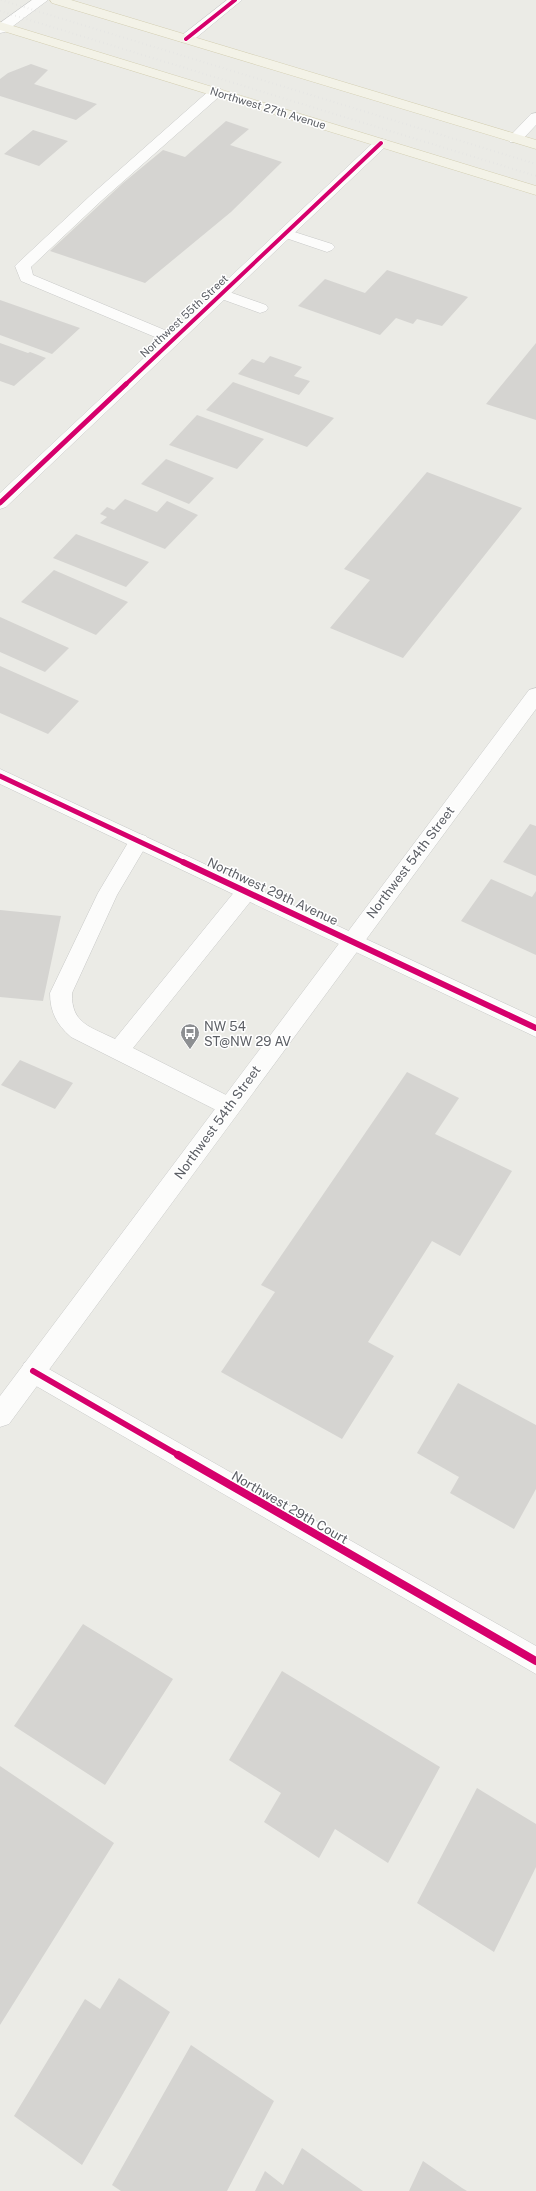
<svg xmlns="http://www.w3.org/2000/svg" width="536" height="2191" font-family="'Public Sans',sans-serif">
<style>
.building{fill:#d5d4d1}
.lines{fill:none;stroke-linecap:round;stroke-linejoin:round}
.lane-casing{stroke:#c8c9c8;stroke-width:1}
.street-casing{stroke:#c8c9c8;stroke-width:1}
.secondary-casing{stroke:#c8c9c8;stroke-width:1}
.primary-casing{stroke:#d4cfb3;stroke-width:1}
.lane{fill:#fcfcfb;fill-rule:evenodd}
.street{fill:#fcfcfb;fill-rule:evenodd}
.secondary{fill:#fcfcfb;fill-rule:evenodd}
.primary{fill:#f3f2e7;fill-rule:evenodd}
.rail{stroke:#e2e2e2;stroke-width:2;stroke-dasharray:0.5 3.5;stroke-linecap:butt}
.cycleway-far3-casing{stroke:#fff;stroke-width:5.5}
.cycleway-far2-casing{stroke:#fff;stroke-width:7}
.cycleway-far1-casing{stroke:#fff;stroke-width:8}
.cycleway-casing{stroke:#fff;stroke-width:10}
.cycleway-far3{stroke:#d6006c;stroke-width:4}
.cycleway-far2{stroke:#d6006c;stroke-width:5}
.cycleway-far1{stroke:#d6006c;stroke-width:6}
.cycleway{stroke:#d6006c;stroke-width:8}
.labels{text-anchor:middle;stroke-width:3;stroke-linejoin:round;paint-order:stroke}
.far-street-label{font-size:11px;fill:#5b5e64;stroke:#fff}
.street-label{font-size:13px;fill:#5b5e64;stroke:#fff}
.poi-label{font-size:13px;fill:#5b5e64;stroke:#fff;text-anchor:start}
</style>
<rect width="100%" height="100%" fill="#ebebe6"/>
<!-- building -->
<path class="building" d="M31,64L48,70L34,84L97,104L76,120L0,96V79L8,73Z
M226,121L249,129L230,145L282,162L231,212L145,283L50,251L123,183L163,150L185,157Z
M33,130L68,141L39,166L4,154Z
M387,270L468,297L442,326L417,319L413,324L396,318L380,335L298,306L325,279L365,293Z
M0,300L80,328L52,354L0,335Z
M0,343L28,353L30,352L46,358L14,386L0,381Z
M536,343V420L486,404Z
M270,356L302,367L294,376L310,381L299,395L238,374L252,359L264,363Z
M233,382L334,418L307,447L206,410Z
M197,415L264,439L237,469L169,445Z
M166,459L214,478L189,504L141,484Z
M427,472L522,508L403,658L330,628L370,580L344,569Z
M125,499L157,512L167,501L198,515L165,549L100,523L107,517L100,514L107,507L114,510Z
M76,534L149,562L126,587L53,558Z
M54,570L128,602L96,635L21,602Z
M0,617L69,648L45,672L0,652Z
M0,666L79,701L48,734L0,713Z
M530,824L536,826V876L503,862Z
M491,879L532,897L536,891V955L461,921Z
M0,910L61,916L43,1001L0,997Z
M20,1060L73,1083L55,1109L1,1085Z
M407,1072L459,1098L435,1134L512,1171L460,1256L432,1241L368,1342L394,1356L342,1439L221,1372L275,1292L261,1285Z
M458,1383L536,1425V1489L514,1529L450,1493L459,1477L417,1453Z
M83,1624L173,1679L105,1785L14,1726Z
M282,1671L440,1767L388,1863L335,1829L319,1858L264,1822L281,1793L229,1760Z
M0,1766L114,1843L0,2025Z
M477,1788L536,1824V1867L494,1952L417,1903Z
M119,1978L170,2012L82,2165L14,2116L85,1999L100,2009Z
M191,2045L274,2101L227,2191H121L112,2185Z
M302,2148L363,2191H255L265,2171L283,2185Z
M423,2161L462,2188L467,2191H409Z"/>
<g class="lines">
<defs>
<path id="lane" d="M216,88L221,89L223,92L221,95L101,201L31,267L33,275L179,336L181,339L179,342H167L21,281L15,266L18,263L91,195L211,89Z
M285,229L332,244L335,247L332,250L327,252L280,236L278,233L280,230Z
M221,289L266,305L268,308L266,311L260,313L216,297L213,294L216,291Z
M139,834L146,836L149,841L117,895L72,993C71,1024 91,1027 115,1039L240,885L247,883L254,885L257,891L254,897L133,1048L236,1100L239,1107L236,1114L228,1116L71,1037C57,1025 50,1012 50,993L98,893L132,836Z"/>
<path id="street" d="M32,0H48L5,32L0,33V23Z
M227,0H242L191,42H181L179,39L181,36Z
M536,113V125L520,142H510L508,139L510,136L531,114Z
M381,139L386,140L388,143L386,146L6,507L0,509V493L376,140Z
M0,769L536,1018V1037L0,784Z
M33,1360L536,1646V1674L24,1379L21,1371L24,1363Z"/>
<path id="secondary" d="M536,688V709L9,1424L0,1427V1396L529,690Z"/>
<path id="primary" d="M50,0H71L536,140V149L52,3Z
M0,22L536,186V195L0,30Z"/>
</defs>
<!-- lane casing -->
<use href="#lane" class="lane-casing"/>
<!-- street casing -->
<use href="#street" class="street-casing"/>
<!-- secondary casing -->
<use href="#secondary" class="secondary-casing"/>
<!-- primary casing -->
<use href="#primary" class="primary-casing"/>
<!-- lane -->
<use href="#lane" class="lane"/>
<!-- street -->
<use href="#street" class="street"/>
<!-- secondary -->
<use href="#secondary" class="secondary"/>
<!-- primary -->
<use href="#primary" class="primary"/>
<!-- rail -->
<path class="rail" d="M1,0L536,164
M0,11L536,176"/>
<defs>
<path id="cycleway-far3" d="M186,39L235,0
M125,385L381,143"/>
<path id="cycleway-far2" d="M0,503L126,384
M0,776L185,863"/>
<path id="cycleway-far1" d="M183,862L536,1028
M33,1371L180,1456"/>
<path id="cycleway" d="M178,1455L536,1661"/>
</defs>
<!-- cycleway-far3 casing -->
<use href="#cycleway-far3" class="cycleway-far3-casing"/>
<!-- cycleway-far2 casing -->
<use href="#cycleway-far2" class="cycleway-far2-casing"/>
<!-- cycleway-far1 casing -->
<use href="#cycleway-far1" class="cycleway-far1-casing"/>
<!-- cycleway casing -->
<use href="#cycleway" class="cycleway-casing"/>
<!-- cycleway-far3 -->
<use href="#cycleway-far3" class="cycleway-far3"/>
<!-- cycleway-far2 -->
<use href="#cycleway-far2" class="cycleway-far2"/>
<!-- cycleway-far1 -->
<use href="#cycleway-far1" class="cycleway-far1"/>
<!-- cycleway -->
<use href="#cycleway" class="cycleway"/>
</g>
<!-- icons -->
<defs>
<symbol id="bus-pin" viewBox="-11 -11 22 30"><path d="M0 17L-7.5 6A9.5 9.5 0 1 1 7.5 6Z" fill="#8d8f92" stroke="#fff"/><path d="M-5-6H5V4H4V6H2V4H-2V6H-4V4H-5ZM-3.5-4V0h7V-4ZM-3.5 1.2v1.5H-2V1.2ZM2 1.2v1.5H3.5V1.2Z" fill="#fff"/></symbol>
</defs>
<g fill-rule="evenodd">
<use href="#bus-pin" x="179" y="1022" width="22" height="30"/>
</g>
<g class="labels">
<!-- far-street labels -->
<g class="far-street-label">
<text transform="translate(268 108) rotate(17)" y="4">Northwest 27th Avenue</text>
<text transform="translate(184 316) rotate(-43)" y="4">Northwest 55th Street</text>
</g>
<!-- street labels -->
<g class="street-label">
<text transform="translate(410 862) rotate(-53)" y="5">Northwest 54th Street</text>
<text transform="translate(273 891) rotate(25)" y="5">Northwest 29th Avenue</text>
<text transform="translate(217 1122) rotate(-54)" y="5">Northwest 54th Street</text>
<text transform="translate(290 1507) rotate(30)" y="5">Northwest 29th Court</text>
</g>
<!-- poi labels -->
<g class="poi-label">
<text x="204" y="1031">NW 54<tspan x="204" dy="15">ST@NW 29 AV</tspan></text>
</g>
</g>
</svg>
